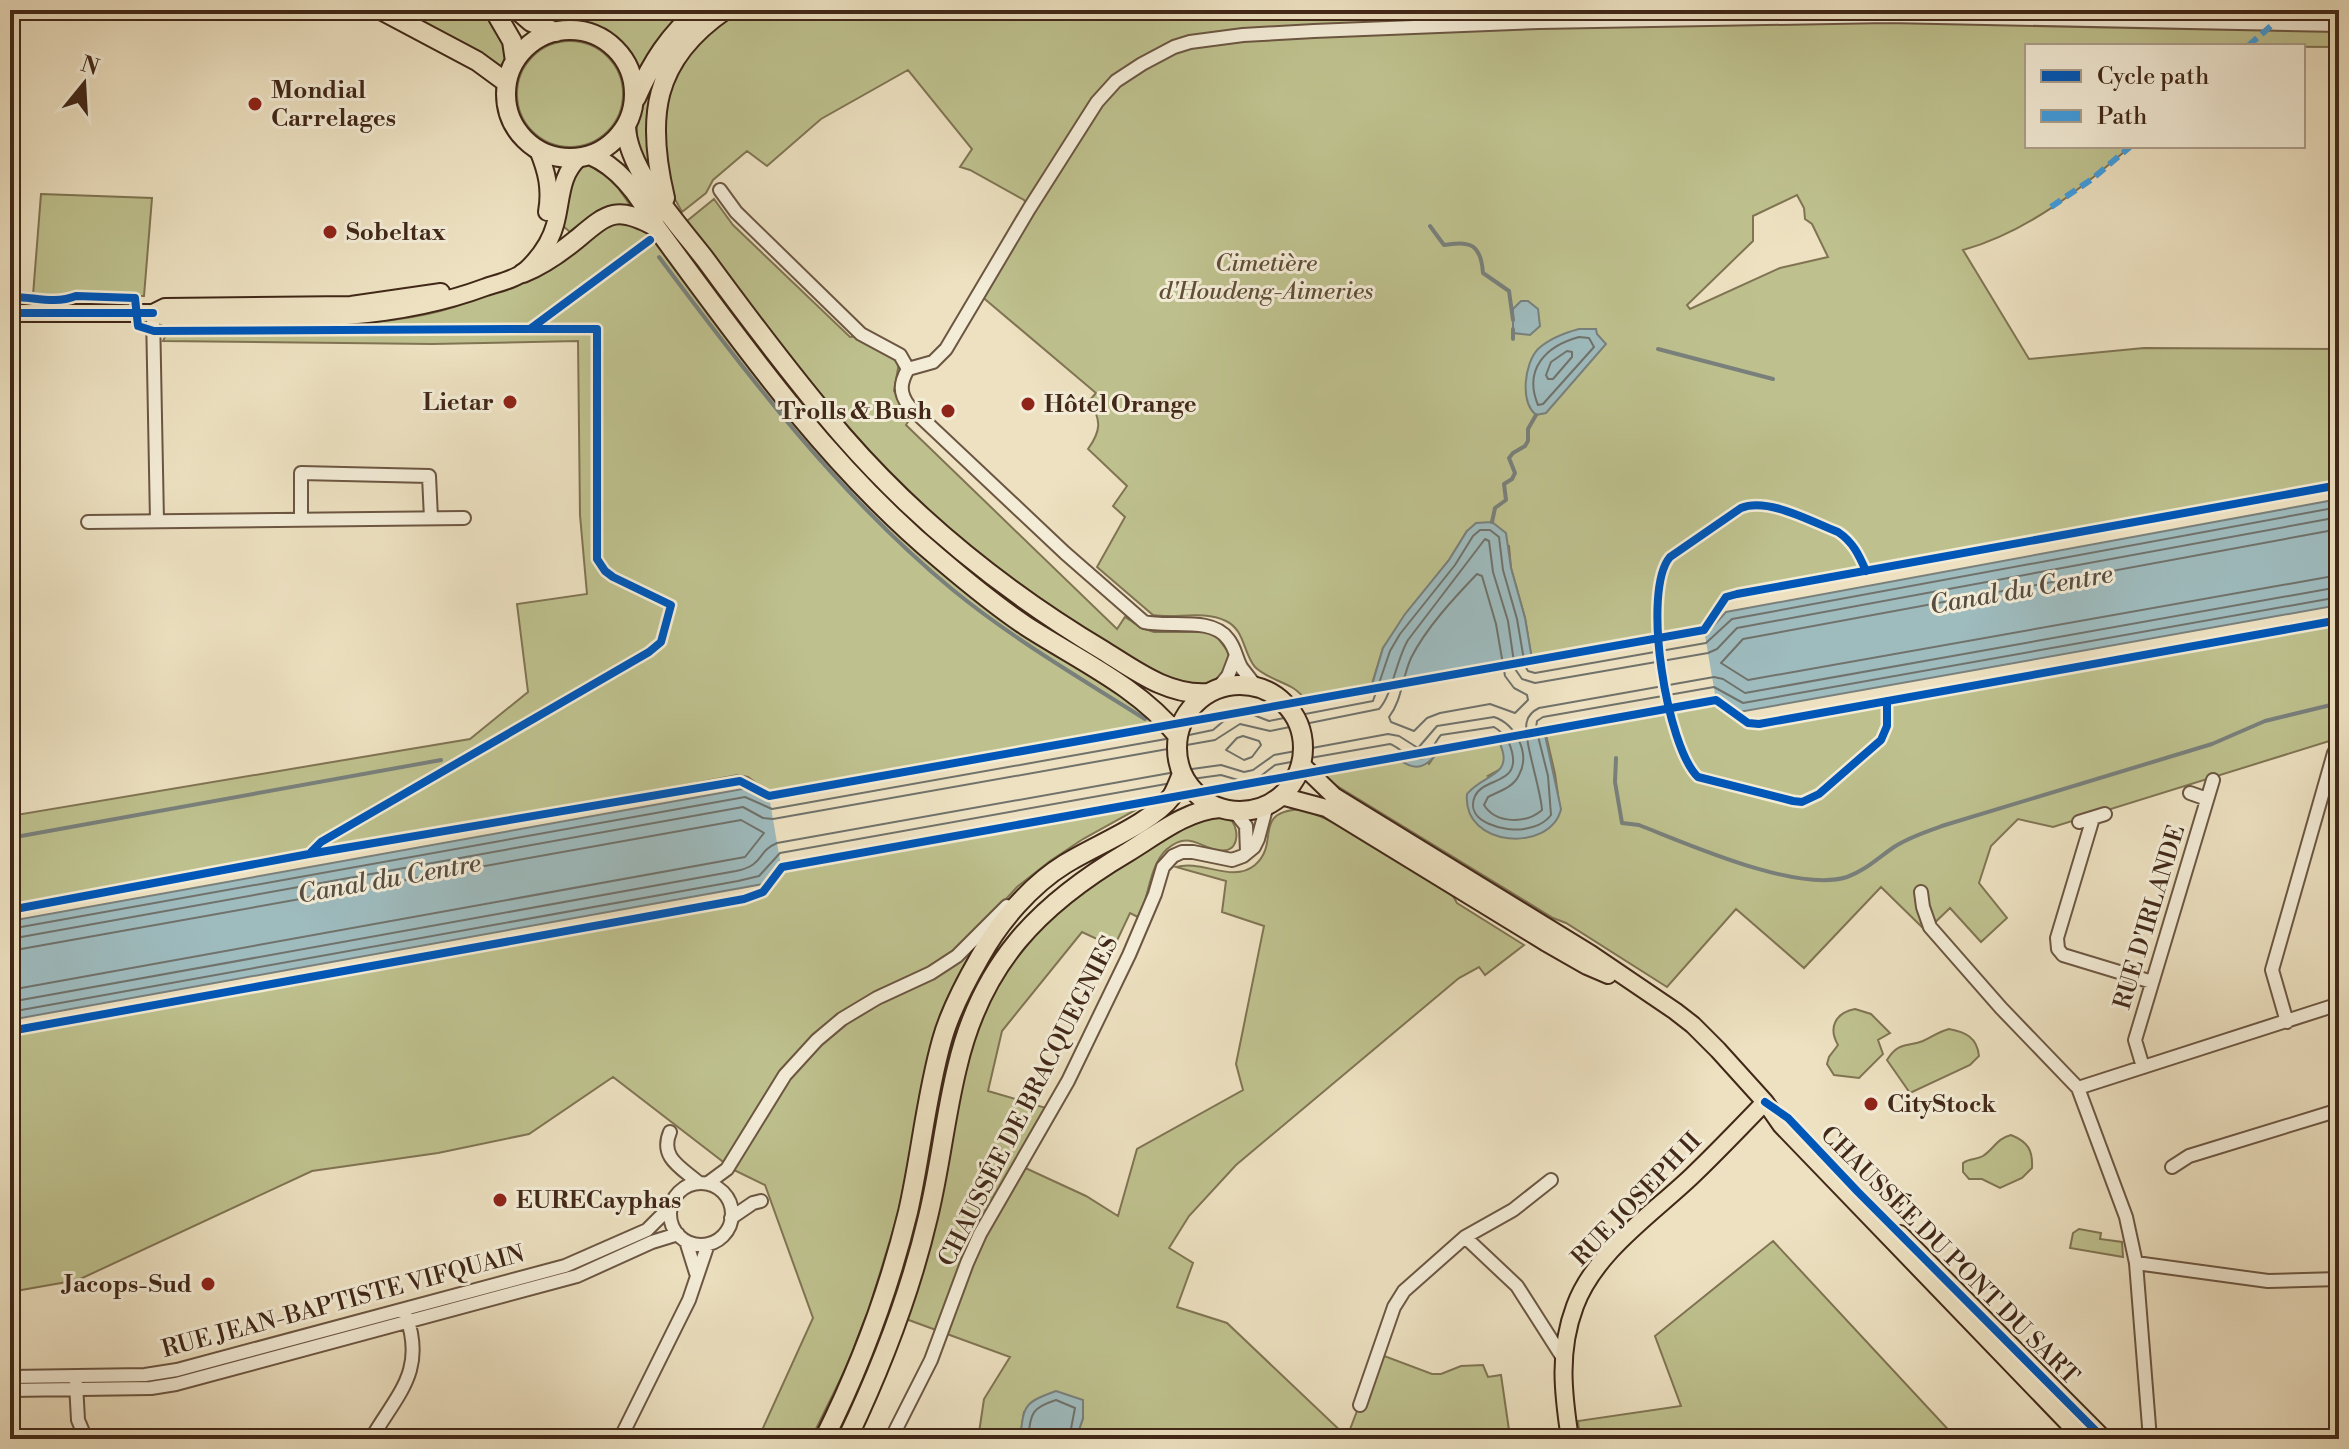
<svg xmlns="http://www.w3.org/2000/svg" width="2349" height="1449" font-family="'Libre Bodoni',serif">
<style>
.green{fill:#bec18e;stroke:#807453;stroke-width:2;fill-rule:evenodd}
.water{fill:#9ebbbe;stroke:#79807c;stroke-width:2}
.pier{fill:#ede1c1}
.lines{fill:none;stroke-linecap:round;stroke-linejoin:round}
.shore{stroke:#70726b;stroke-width:2}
.stream{stroke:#79807c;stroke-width:4}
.minor-casing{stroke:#6c5642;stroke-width:16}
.major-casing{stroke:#412818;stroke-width:20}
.highway-casing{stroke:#412818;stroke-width:22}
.minor{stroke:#f3ecd7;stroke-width:12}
.major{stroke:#ede1c1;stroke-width:16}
.highway{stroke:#ede1c1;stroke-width:18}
.quiet{stroke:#3f9cdf;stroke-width:6;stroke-dasharray:12 6;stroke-linecap:butt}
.cycleway-casing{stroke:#f3ecd7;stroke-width:13}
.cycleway{stroke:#0057b8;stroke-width:8}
.poi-dot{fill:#8f2418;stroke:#f3ecd7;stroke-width:3}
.labels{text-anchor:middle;stroke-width:6;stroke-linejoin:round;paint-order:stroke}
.poi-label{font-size:24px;font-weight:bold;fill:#412818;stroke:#f3ecd7;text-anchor:start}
.park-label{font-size:24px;font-style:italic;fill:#604e36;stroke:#f3ecd7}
.street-label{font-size:24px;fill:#412818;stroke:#f3ecd7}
.water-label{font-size:26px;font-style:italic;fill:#584d42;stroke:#f3ecd7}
</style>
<rect width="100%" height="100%" fill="#ede1c1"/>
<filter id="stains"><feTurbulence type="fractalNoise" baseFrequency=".0025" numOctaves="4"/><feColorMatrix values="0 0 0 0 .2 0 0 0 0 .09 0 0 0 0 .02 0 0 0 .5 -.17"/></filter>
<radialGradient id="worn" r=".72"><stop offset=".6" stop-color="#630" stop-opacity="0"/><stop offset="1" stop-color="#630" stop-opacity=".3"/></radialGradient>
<!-- green -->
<path class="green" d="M399,10H484C499,30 508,44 504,69L479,53Z
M528,10H691L640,77C632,46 608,25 576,22C557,20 544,22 528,10Z
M739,10H2339V47L2027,46V146H2131C2081,189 2027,232 1963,250L2029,359L2144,348L2339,349V485L1866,571L1738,589C1720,594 1713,610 1703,625L1717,706L1749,726L2339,621V738L2053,827L2018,819L1991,846L1979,883L2007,918L1981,942L1950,908L1926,931L1881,887L1804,968L1736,909L1667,987L1566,923L1553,918L1324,778C1320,747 1321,706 1293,688C1281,681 1265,677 1255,667C1243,653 1245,630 1226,621C1202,610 1177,619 1153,615L1097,567L1125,517L1113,506L1127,486L1088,449C1101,431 1102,420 1089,401L1096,393L980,295L1029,209L1024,200L970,170L960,167L972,149L908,70L821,119L767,166L747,151L713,180L706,193L682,212L669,188L660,116L677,65L723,19ZM1797,195L1804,208L1805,219L1812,224L1828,257L1780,268L1690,309L1687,305L1753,241V216ZM1467,531L1509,546L1511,568L1525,618L1540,709L1555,774L1560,809L1488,776L1504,767L1505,757L1499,740L1453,728L1429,764L1368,697L1383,648L1449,560Z
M517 94a53 53 0 1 1 106 0a53 53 0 1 1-106 0Z
M673,54L654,171L650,172C631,145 633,104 652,77C657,68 666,61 673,54Z
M590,164C608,168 620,192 631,206H616L597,211L570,232L563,226C566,204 563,168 590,164Z
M41,194L152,198L144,296L33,295Z
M714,199L733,225L850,337L858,336L896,357L899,363L894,391L912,415L906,425L1117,629L1125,617L1142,628L1154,632H1207L1217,637L1229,653C1219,708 1170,681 1138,663C1047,611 961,548 888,472C813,396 749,308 687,221Z
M610,220L643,226L716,323L854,488L1155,717L1169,740L1171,774L1141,807L1083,839L1050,861L1017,887L963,946L930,969L878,990L824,1029L726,1164L613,1077L529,1134L438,1153L312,1171L78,1280L10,1292V1031L744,899C767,900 772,891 783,873L768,792L748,777L738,775L10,910V816L470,739L528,692L517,604L587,594L580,515L578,341L432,344L163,341L172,322C261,323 398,336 479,297C524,275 566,245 610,220Z
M1300,809C1348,823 1409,869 1453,896L1457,903L1524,945L1485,975L1479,967L1459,978L1236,1165L1189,1216L1169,1248L1193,1263L1177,1307L1227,1323L1347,1437L1379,1354L1432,1374H1441L1461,1366L1483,1365L1488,1377L1501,1375L1509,1430L1540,1431L1534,1439H1076L1083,1418L1024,1412L1020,1439H978L984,1399L1010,1357L906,1319L970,1045L997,983L1039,928L1091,884L1186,826L1213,816L1232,821C1240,832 1238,854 1219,850C1198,847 1189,831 1167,849C1150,864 1148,897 1140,918L1130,913L1114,947L1082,932L1002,1031L988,1091L1053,1110L1021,1166L1086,1196L1118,1216L1137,1149L1243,1090L1236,1064L1264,926L1222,912L1226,881L1176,867C1202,859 1232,884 1255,865C1281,842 1251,813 1300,809Z
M983,937L930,1057L898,1214L870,1306L845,1370L811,1439H758L813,1318L765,1185L732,1169C755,1132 776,1088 806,1057C856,1007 923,974 983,937Z
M1855,1009L1871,1014L1890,1033L1878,1040L1883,1054L1859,1078L1834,1075L1827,1064L1829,1057L1838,1045C1828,1028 1835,1013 1855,1009Z
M1949,1029C1965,1032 1977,1037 1979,1056L1970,1065L1910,1093L1887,1060C1899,1041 1908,1047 1923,1041C1932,1037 1938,1032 1949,1029Z
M2011,1135C2028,1142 2033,1150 2032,1168L2022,1178L2000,1188L1982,1179H1969L1963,1172V1163C1970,1158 1976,1160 1983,1156C1995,1148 1996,1139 2011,1135Z
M2079,1229L2101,1233L2100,1239L2122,1242L2123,1257L2070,1248L2073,1233Z
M1773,1241L1957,1439H1580L1578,1421L1681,1406L1655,1336Z"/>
<!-- water -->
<path class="water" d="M1521,301H1528L1538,309L1540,326L1530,335L1513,333V309Z
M1579,329H1596L1597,334L1606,344L1546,413L1536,415C1520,402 1524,364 1538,349C1550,338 1564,333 1579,329Z
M2339,499V605L1739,712L1715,694L1543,726L1561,809C1551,853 1462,848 1467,794C1482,775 1511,776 1502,749C1500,741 1497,739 1491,734L1444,743C1428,769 1415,776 1390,752L1223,785L781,861L763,884L10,1020V921L748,788L770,801L1210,723C1228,707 1243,703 1266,711L1369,695L1383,648L1405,614L1449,560L1467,531L1476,523L1492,522L1506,533L1511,568L1525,618L1533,665L1705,635L1726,612Z
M1056,1391L1083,1400V1418L1076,1439H1020C1024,1405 1023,1403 1056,1391Z"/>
<!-- pier -->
<path class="pier" d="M1704,630L1716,700L1548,728L1550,736L1497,745L1490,738L1447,746L1441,755L1397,763L1389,756L1280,776L1269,786L1233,792L1220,787L781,866L769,796L1208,719L1215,712L1258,705L1268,709L1366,691L1367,685L1535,655L1536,661Z"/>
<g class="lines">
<!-- shore -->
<path class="shore" d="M1579,337L1589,338L1594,347L1543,404L1538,405C1523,369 1546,346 1579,337Z
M1567,351L1572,352V357L1553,379H1548L1546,375L1551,362Z
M2339,529L1743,639L1721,663L1748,680L2339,575
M1477,574L1482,576L1496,624L1505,676L1514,688L1527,695L1528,700L1515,713L1490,704L1440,713L1427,718L1414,731L1391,722L1389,717C1402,700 1402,678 1411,658C1426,628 1454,598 1477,574Z
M1189,735L1213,730L1226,719L1239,714H1251L1269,721L1373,701L1390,651L1400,634L1455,565L1473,536L1480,530H1490L1499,537L1503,570L1517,619L1525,666L1528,671L1535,673L1706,643L1732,619L2339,507
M1243,736L1259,741L1261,745L1252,757L1244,760L1226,750L1237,738Z
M1181,746L1215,740L1240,724L1270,731L1379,709C1392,696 1396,660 1408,640L1485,539L1489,541L1493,572L1508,621L1515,669L1522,679L1535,683L1708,653L1717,649L1737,628L2339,517
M1310,758L1390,744C1400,747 1413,765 1426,757C1432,752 1435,741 1441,735L1494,727C1505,734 1509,740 1512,752C1520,785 1484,777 1475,796C1463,823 1507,832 1524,829C1535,827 1544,824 1551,815L1548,776L1536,728L1537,721L1543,717L1714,687L1743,703L2339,597
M1192,769L1221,765L1244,772L1253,770L1274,755L1388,734L1399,736L1418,748L1437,726L1494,717C1515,724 1531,753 1519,775C1513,788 1499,791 1488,797L1484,805C1496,824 1526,824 1542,810C1541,789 1522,736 1527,721C1529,714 1533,711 1539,708L1714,677L1723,679L1745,693L2339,587
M1192,779L1221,775L1245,782L1257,779L1275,765L1291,762
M10,929L745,797L772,809L1166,739
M10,939L743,807L763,818L773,819L1179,747
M10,951L741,820L764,833L745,857L10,990
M10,1002L736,871C765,865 756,852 777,843L1170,773
M10,1012L738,881L759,876L780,853L1166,784
M1028,1439C1031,1413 1031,1408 1056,1400L1075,1408L1069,1439"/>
<!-- stream -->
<path class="stream" d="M1430,226L1444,245C1471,240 1481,245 1483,273L1509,291L1513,320
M659,257C748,376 838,495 953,590C1013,639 1080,678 1145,719
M1513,329V339
M1658,349L1773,379
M1492,522L1495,508L1506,500L1504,484L1512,479L1515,473L1509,458L1513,453L1525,446L1528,441V429L1536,415
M1616,758L1615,782L1622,823L1639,825C1688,844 1797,893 1847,877C1866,870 1878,858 1894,847C1909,837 1928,831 1945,825L2212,744L2265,721L2339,703
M10,838L441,760"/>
<defs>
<path id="minor" d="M720,190L736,212L861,334L900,355L908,369
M153,313L157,521
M908,369L933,362L946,349L1029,209L1097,102L1116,81L1142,64L1174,47L1190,42L1243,35L1314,31L1539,22L1888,16L2339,25
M908,369C900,383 899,393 909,406L1065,553L1144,622C1168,628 1212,616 1228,639C1235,647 1236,658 1241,667C1246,674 1252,681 1257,688
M301,520V473L429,476L431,518
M88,522L464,518
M1217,689L1228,676L1236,655
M2190,793L2207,799
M1234,811L1246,826L1247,852
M2093,818L2057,938L2058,949L2063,955L2152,982
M2079,822L2105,814
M1921,892L1923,907L1930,927L2001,1008L2078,1088L2126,1217L2136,1263L2150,1439
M2287,1022L2272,970L2334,753
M2143,1067L2135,1040L2213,780
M2078,1088L2339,1004
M670,1132C659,1158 682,1168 699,1183
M2172,1167L2189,1156L2339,1110
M708,1183L727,1169L785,1075L817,1040L842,1019L877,998L931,973L957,956L1007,906
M670 1214a31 31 0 1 1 62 0a31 31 0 1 1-62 0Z
M731,1218L753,1203L761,1201
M1465,1237L1517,1286L1563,1358
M686,1241L696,1273
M2136,1263L2268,1281L2339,1279
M10,1377L145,1375L177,1370L565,1266L647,1230L670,1207
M76,1384L78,1420L86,1439
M10,1390L151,1388L176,1384L577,1276L652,1242L678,1234
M1360,1405L1394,1307L1404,1291L1465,1237L1513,1210L1551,1180
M371,1439C398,1393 426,1371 406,1315
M620,1439L689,1300L708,1244
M891,1439L931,1360L967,1263L980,1234L1068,1081L1129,955L1155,894L1163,867L1173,856L1182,852H1193L1232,860L1243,856L1254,847L1258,839L1267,805"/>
<path id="major" d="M538,150C547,172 551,189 547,212
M10,313H153L170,319C277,319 384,325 486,287C498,283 516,279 525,271C539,258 550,243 555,225C562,201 559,176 579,158
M153,313L165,307L351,305L441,292
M1301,764L1334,796L1591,954L1675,1011L1693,1025L1718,1050L1765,1102L1781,1125L2070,1425L2079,1439
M1281,796L1326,808L1545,942L1587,966L1608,975
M1900,1234L2104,1439
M1570,1439C1563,1393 1558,1351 1575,1306C1595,1252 1651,1215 1692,1176C1717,1152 1741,1127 1765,1102"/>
<path id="highway" d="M381,10L477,61L507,83
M494,10L512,41L515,61
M517,10L531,22L556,32
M506 94a64 64 0 1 1 128 0a64 64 0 1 1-128 0Z
M636,98C652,62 669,35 699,10
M626,126C627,170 678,224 705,259C749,319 794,379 843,436C917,521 1007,593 1104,651C1136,671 1169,696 1208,693
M590,155C621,168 641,197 656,227C742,344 827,465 940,559C967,582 996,606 1026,626C1077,659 1139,687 1178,736
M665,198C646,118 652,60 725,10
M523,273C543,265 560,253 577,239C608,213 616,205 656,227
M1177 748a63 63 0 1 1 126 0a63 63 0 1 1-126 0Z
M824,1439C860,1367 889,1290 908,1212C921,1155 926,1096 942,1040C950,1011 965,983 980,957C999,922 1031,885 1065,864C1095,845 1151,824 1172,796C1176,790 1179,781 1182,774
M847,1439C881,1368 910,1294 928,1217C940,1168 945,1117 957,1068C981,964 1038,905 1128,852C1156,835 1187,810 1220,808"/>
</defs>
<!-- minor casing -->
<use href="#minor" class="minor-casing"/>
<!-- major casing -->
<use href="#major" class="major-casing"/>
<!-- highway casing -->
<use href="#highway" class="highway-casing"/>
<!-- minor -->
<use href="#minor" class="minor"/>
<!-- major -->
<use href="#major" class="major"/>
<!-- highway -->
<use href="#highway" class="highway"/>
<!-- quiet -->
<path class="quiet" d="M2248,46L2272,25
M2051,207L2092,179L2131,146"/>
<defs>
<path id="cycleway" d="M10,297C32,296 53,305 76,296L135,298L138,326L154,331L530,329L650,240
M10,313H153
M1866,571C1859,555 1853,542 1838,532C1812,522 1768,497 1741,508L1670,557C1641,591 1667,748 1698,777L1793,801L1802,802L1819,794L1881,740L1887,726V701
M311,852L321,842L649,652L661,642L671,605L613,577L605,571L597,559V329H530
M10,910L309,854L740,781L769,796L1704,630L1726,597L1737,594L2339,485
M10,1031L744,899L763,892L782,867L1716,700L1748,723L1759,724L2339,620
M1765,1102L1788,1118L1858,1192L2104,1439"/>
</defs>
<!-- cycleway casing -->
<use href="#cycleway" class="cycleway-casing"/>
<!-- cycleway -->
<use href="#cycleway" class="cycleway"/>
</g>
<!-- markers -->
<g class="poi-dot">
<circle cx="255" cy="104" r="8"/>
<circle cx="330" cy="232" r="8"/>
<circle cx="510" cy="402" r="8"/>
<circle cx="1028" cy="404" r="8"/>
<circle cx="948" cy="411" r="8"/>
<circle cx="1871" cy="1104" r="8"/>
<circle cx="500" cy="1200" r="8"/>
<circle cx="208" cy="1284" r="8"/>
</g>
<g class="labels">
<!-- poi labels -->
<g class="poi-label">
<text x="271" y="98">Mondial<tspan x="271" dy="28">Carrelages</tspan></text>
<text x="346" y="240">Sobeltax</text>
<text x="494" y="410" text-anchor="end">Lietar</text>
<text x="1044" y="412">Hôtel Orange</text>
<text x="932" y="419" text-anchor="end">Trolls &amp; Bush</text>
<text x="1887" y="1112">CityStock</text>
<text x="516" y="1208">EURECayphas</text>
<text x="192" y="1292" text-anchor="end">Jacops-Sud</text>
</g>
<!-- park labels -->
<g class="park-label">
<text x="1266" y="271">Cimetière<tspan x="1266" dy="28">d'Houdeng-Aimeries</tspan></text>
</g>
<!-- street labels -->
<g class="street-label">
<text transform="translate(2149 917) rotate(-73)" y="8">RUE D'IRLANDE</text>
<text transform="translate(1028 1101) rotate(-63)" y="8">CHAUSSÉE DE BRACQUEGNIES</text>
<text transform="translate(1636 1199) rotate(-46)" y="8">RUE JOSEPH II</text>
<text transform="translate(1950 1255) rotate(45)" y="8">CHAUSSÉE DU PONT DU SART</text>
<text transform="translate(343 1301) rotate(-15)" y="8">RUE JEAN-BAPTISTE VIFQUAIN</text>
</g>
<!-- water labels -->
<g class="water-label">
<text transform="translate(2021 589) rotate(-10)" y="9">Canal du Centre</text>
<text transform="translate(389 878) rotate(-10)" y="9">Canal du Centre</text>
</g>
</g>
<!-- margin -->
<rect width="2349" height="1449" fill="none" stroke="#ede1c1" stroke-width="40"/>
<rect x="12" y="12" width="2325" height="1425" fill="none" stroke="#412818" stroke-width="4"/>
<rect x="20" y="20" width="2309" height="1409" fill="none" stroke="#412818" stroke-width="2"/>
<!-- legend -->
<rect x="2025" y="44" width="280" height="104" fill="#f3ecd7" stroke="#ac9e8b" stroke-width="2"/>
<rect x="2041" y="70" width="40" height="12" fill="#0057b8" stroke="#ac9e8b" stroke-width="2"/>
<text x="2097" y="84" font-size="24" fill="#412818">Cycle path</text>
<rect x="2041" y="110" width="40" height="12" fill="#3f9cdf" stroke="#ac9e8b" stroke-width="2"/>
<text x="2097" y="124" font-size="24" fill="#412818">Path</text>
<!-- north arrow -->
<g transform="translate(84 84) rotate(18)" stroke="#f3ecd7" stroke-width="6" paint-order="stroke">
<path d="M0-6L14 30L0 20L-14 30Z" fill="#412818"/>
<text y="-12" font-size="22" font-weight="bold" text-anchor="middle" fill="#412818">N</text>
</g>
<rect width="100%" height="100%" filter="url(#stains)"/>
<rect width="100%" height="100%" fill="url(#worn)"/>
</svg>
